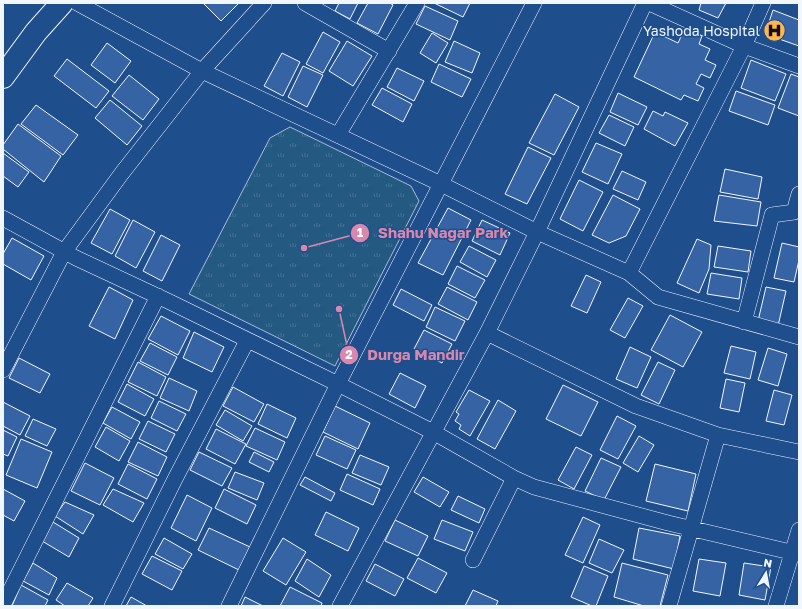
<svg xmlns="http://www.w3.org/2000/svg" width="802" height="609" font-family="'Golos Text',sans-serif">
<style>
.park{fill:url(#park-tufts);stroke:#a8bbd7}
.building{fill:#3563a3;stroke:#f2f6ff}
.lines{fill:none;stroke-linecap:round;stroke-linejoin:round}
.street-casing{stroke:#f2f6ff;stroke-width:16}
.secondary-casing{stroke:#f2f6ff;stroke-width:24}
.street{stroke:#1f4e8c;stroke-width:15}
.secondary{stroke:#1f4e8c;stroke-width:22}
.labels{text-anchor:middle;stroke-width:3;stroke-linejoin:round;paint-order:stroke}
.poi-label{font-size:14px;fill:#f2f6ff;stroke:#1f4e8c;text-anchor:end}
.leader{fill:none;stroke:#da87ad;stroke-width:1.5}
.callout-dot{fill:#da87ad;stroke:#1f4e8c;stroke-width:1.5}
.mark-label{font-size:12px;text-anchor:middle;font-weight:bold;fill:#fff}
.callout-label{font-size:15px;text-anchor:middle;font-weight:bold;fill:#da87ad;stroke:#1f4e8c;stroke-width:3;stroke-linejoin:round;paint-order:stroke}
</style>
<defs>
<pattern id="park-tufts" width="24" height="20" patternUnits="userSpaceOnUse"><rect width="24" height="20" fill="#245a82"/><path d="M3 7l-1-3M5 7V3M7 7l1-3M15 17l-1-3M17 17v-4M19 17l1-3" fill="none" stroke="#447295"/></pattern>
</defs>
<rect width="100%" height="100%" fill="#1f4e8c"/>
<!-- park -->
<path class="park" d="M290,127L411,186L419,201L335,366L189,294L270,138Z"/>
<!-- building -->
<path class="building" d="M203,3H239L221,21Z
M339,3H358L350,19L335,11Z
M368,3H390L393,5L378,34L357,23Z
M434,3H470L463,17Z
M701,3H726L718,18L699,10Z
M425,6L458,21L450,40L416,24Z
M773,10L799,20V46L765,34Z
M685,28L702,36L699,44L710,49L705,60L716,65L710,78L701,74L696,84L704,88L698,101L684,95L681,100L634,77L655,32L678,43Z
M323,32L340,42L323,73L306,64Z
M432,33L448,43L436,63L420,53Z
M347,41L372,56L353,86L329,71Z
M454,41L480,53L472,73L445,62Z
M107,43L131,61L115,83L91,65Z
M282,53L300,62L283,96L264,86Z
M67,59L109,91L96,108L54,76Z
M751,60L786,74L775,101L741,88Z
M439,64L471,79L462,97L431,82Z
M303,66L323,75L307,107L288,97Z
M397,68L424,81L414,101L387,87Z
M791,74L799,77V116L778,108Z
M129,75L159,99L143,120L112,96Z
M382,88L412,104L403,122L372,105Z
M736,91L775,105L768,125L729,111Z
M618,93L647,107L638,125L610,112Z
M555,94L579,107L554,155L529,143Z
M110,100L142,126L127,145L95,118Z
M36,105L78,135L63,155L21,124Z
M653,111L663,116L665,112L688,123L675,146L644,129Z
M609,115L634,127L625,146L599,133Z
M18,124L61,156L44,182L3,149V145Z
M596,143L622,154L608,184L582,172Z
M528,147L551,158L527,204L505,194Z
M3,153L29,172L18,187L3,176Z
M725,169L762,177L758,199L720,192Z
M622,171L646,182L638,200L613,189Z
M579,180L603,192L583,231L560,219Z
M613,195L640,209L626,236L609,243L592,235Z
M719,195L761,202L757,226L714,221Z
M448,208L471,220L443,275L418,263Z
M110,209L130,220L112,254L91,243Z
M133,220L155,232L136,268L115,256Z
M482,220L510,233L500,255L472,241Z
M161,235L180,245L162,281L143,271Z
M12,238L44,256L31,280L3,264V254Z
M697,239L711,245L709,269L699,293L677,283Z
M782,243L799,247V260L794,282L774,278Z
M469,246L496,260L487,277L460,262Z
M718,246L751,251L748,272L714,267Z
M457,266L485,280L475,298L448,284Z
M711,273L742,278L739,299L707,294Z
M586,275L601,282L587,313L571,306Z
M109,287L133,300L115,339L89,326Z
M447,287L477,302L468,320L438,304Z
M766,287L786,291L778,326L758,321Z
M401,289L432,305L424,321L393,305Z
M628,298L643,306L625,338L610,330Z
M435,307L465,321L455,341L426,327Z
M670,315L702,332L683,367L651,350Z
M161,316L190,331L178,355L148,339Z
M424,330L452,344L442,363L414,349Z
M194,332L224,347L212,372L183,358Z
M150,343L177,357L168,375L140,361Z
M731,346L756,352L750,379L724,373Z
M630,347L651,357L637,388L616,379Z
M768,348L787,354L778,386L758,380Z
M19,358L50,374L40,393L9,378Z
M138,362L166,377L157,396L128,382Z
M658,362L675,370L659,404L641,395Z
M400,373L426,386L415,408L389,394Z
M169,378L197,391L189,411L160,398Z
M726,379L745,383L739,412L720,408Z
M127,384L154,399L145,416L118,402Z
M563,385L598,402L581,436L546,419Z
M233,387L264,404L254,422L223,406Z
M469,390L490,401L470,436L459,429L461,425L455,421L459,414L456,412Z
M774,390L792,395L784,425L766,421Z
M498,400L516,411L495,449L477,439Z
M159,401L186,414L177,431L151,418Z
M3,402L30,416L20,435L3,426Z
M267,404L296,418L287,438L258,424Z
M335,406L370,423L358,449L323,432Z
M112,407L140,422L131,439L103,423Z
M225,410L252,426L243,441L216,425Z
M617,416L636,426L618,459L600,450Z
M33,419L56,429L47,446L25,436Z
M148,421L175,434L166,452L139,439Z
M106,427L130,441L119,461L95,447Z
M255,428L285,442L277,460L246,446Z
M216,429L246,444L235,464L206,449Z
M3,430L17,437L8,456L3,454Z
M325,436L356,450L347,469L316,455Z
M639,436L654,445L638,472L623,463Z
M21,439L52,452L37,488L6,475Z
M138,442L167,457L158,476L128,462Z
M576,447L592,455L574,489L558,480Z
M199,452L232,468L222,486L190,470Z
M254,452L274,462L269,472L249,462Z
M360,455L389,467L381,485L352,473Z
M601,458L621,467L604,500L585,491Z
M85,463L114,478L100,505L71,491Z
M128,464L157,479L147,499L118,484Z
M655,464L696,474L688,511L646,501Z
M235,472L264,483L257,500L228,488Z
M347,474L380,489L373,505L340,490Z
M305,477L335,493L331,501L300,485Z
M423,477L449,492L440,507L414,492Z
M3,489L25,501L14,521L3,515Z
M113,489L144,503L133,522L103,505Z
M224,489L256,505L247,524L215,508Z
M187,495L212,508L196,541L171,528Z
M458,496L485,509L479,523L451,510Z
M65,502L94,515L83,534L55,516Z
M326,512L359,528L348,551L315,535Z
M583,517L600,525L583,563L565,555Z
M395,520L428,536L418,556L385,541Z
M442,520L473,532L465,551L434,539Z
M53,522L79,538L69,557L42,541Z
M209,528L250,547L239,570L198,550Z
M639,528L680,536L674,569L633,559Z
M164,538L192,554L183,569L155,554Z
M283,538L306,552L286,585L263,571Z
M599,539L624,550L612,573L589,563Z
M152,556L182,571L172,590L142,574Z
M418,558L447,573L436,593L407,578Z
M307,559L331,575L319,597L295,581Z
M699,559L726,563L720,596L693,591Z
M33,563L57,578L49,595L23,581Z
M622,563L668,575L660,606H644L614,597Z
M744,563L771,567L765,600L739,595Z
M375,564L404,579L395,596L366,581Z
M584,566L608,576L596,606H592L571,597Z
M67,583L93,598L88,606H65L56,600Z
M21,585L48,600L45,606H12Z
M290,587L322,603L321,606H280Z
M473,590L498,601L496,606H465Z
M131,597L147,606H126Z
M245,597L263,606H241Z"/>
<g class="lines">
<defs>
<path id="street" d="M77,3L202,71L441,184L537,232L487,333L636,406L718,435L799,452
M305,3L389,51
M645,3L537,232L629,273L744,46L649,3
M763,3L744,46L799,66
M338,135L417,3
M3,218L76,258L170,302L338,384L433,432L514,478L534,487L668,523L799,554
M629,273L658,297L799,337
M744,322L772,215L794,212L799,194
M3,370L64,252L122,173L202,71L264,3
M473,560L514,478
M3,605L158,296
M112,606L175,479L247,341
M229,606L338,384L534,3
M340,606L487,333
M669,606L718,435
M776,606L799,530"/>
<path id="secondary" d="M3,77L36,32L62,3"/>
</defs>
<!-- street casing -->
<use href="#street" class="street-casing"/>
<!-- secondary casing -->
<use href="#secondary" class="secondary-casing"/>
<!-- street -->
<use href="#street" class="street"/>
<!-- secondary -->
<use href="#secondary" class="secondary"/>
</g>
<!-- icons -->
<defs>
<symbol id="hospital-disc" viewBox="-11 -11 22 22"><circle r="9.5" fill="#ffb74d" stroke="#1f4e8c"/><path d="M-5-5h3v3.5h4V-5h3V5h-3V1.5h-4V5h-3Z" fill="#111"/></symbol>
</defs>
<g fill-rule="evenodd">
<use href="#hospital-disc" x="762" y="18" width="25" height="25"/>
</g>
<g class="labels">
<!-- poi labels -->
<g class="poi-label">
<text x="760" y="36">Yashoda Hospital</text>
</g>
</g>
<!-- callouts -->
<path class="leader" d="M304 248L360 233M339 309L349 355"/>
<g class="callout-dot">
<circle cx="304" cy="248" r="4"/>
<circle cx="339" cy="309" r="4"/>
<circle cx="360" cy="233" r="10"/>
<circle cx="349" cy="355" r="10"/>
</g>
<g class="mark-label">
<text x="360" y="237">1</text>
<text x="349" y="359">2</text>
</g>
<g class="callout-label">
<text x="443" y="238">Shahu Nagar Park</text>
<text x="416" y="360">Durga Mandir</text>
</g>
<!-- border -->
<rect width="802" height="609" fill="none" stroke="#f2f6ff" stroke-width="8"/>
<!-- north arrow -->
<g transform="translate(766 573) rotate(11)" stroke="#1f4e8c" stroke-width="3" paint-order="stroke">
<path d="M0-3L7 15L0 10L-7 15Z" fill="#f2f6ff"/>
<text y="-6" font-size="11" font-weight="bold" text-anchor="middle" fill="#f2f6ff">N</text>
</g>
</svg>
